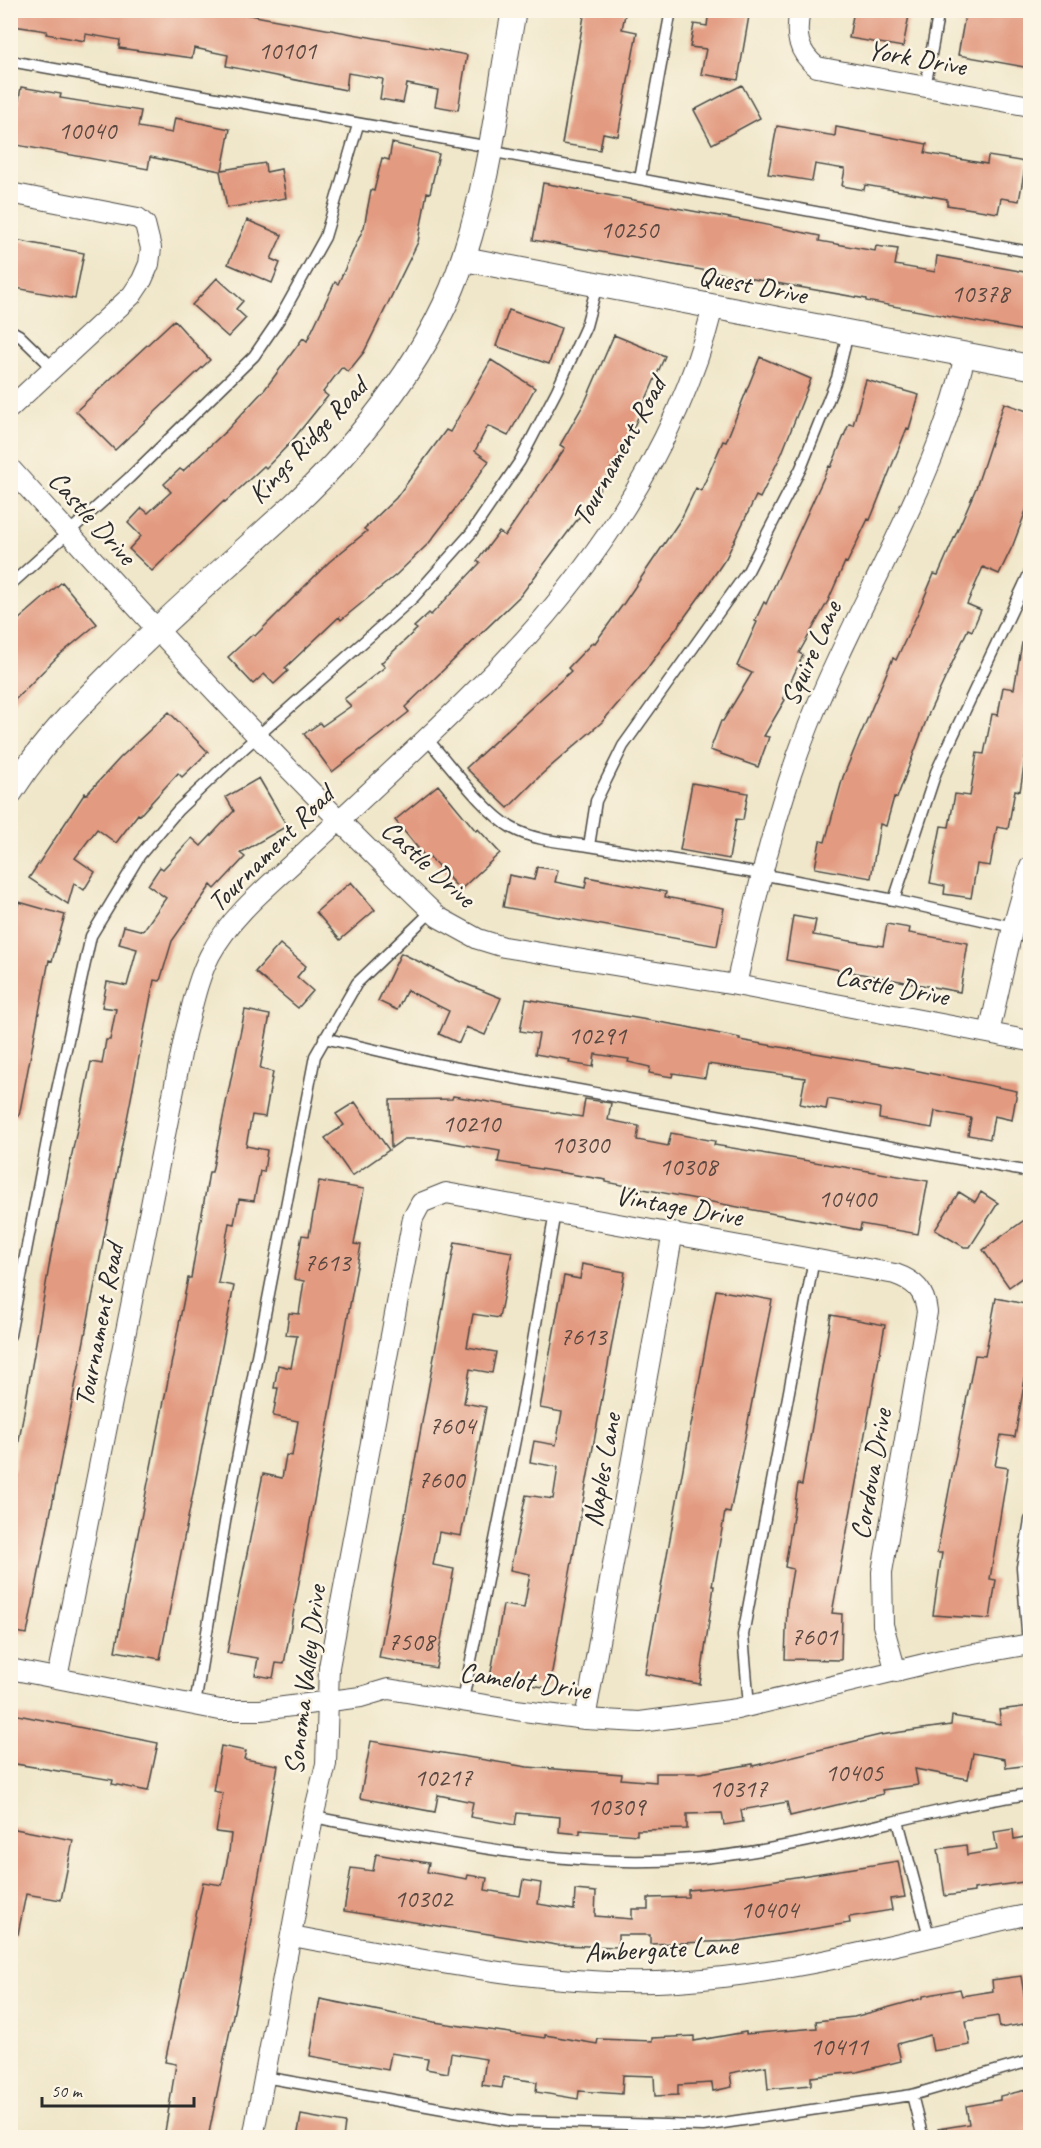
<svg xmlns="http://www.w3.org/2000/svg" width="1041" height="2148" font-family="Caveat,sans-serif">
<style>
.building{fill:#e29a80}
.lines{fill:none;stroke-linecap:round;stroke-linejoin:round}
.service-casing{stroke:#494743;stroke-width:13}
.minor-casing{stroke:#494743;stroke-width:22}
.tertiary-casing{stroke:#494743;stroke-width:26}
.service{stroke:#fff;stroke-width:10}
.minor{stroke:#fff;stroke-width:20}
.tertiary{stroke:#fff;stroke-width:24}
.labels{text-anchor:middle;stroke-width:5;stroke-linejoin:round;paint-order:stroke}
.number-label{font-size:26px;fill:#594740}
.street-label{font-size:28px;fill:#2b2b2b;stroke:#fcf5e5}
</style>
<rect width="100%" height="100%" fill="#fcf5e5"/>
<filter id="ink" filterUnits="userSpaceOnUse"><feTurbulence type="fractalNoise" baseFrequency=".0167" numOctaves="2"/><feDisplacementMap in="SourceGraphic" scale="12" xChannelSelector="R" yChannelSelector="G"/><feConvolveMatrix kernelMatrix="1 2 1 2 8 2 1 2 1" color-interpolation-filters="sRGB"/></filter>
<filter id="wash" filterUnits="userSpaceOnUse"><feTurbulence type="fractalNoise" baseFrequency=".008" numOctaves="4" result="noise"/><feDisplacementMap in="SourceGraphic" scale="24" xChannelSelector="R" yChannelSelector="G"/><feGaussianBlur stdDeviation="1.35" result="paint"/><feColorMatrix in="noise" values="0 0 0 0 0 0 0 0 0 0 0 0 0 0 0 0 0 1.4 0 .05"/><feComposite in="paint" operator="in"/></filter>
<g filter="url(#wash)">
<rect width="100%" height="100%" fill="#f0e7ca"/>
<g id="blocks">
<!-- building -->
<path class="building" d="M17,10H223L467,55L458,110L435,106L438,90L407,84L403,103L380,99L383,79L348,73L346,90L226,66L228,55L194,48L192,58L119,48L120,40L86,34L85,41L46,34L47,31L14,26Z
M585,10H626L622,29L637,32L618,136L603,133L600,150L562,144Z
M709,10H750L738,80L701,74L706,49L690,47L694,24L707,26Z
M854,10H910L903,47L849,38Z
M966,10H1002L1030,16V68L958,55Z
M742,85L760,118L712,144L694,110Z
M21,87L61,94L60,98L141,111L138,127L172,133L175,118L230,129L222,170L265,163L266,172L281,169L286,198L227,208L220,171L150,157L148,169L11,144Z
M777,126L835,136L836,127L927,144L925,153L987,164L988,156L1026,162L1019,201L1001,198L998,213L947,205V199L865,185L864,190L842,186L845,169L815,164L812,181L768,174Z
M392,143L439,154L430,193L427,192L418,242L364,352L348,372L342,367L323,392L328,396L291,442L266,468L264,466L225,502L224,501L152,571L129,549L141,536L128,523L142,508L148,513L171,492L164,484L180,469L183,471L227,430L265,389L303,338L307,341L335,282L338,284L364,227L371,190L374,191L382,158L389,160Z
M543,183L762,224L820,236L819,241L875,251L876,246L898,249L895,265L935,272L937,256L1030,273V332L866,301V299L533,240Z
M247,220L282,235L271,259L280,263L272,283L228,264Z
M10,239L84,253L75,299L10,287Z
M217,278L243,301L236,309L246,318L228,337L192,305Z
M509,310L561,328L549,364L496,346Z
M174,320L210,360L115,450L76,411Z
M614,335L665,356L632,431L598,492L521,595L405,707L409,712L332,772L304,734L320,723L322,726L351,706L344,699L385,667L381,663L417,629L414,627L429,613L431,615L480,563L477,561L499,532L505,536L565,448L560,445L585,402Z
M760,357L811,379L782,453L760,498L756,496L726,558L705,589L643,674L602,722L542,774L508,808L466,768L571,671L568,668L593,642L595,643L624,603L681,519L696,488L701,491L723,441L726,442Z
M491,360L535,388L508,436L488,426L475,451L489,461L455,509L429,543L396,575L341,620L339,617L285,668L288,671L274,684L264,674L253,684L228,657L253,634L255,636L329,562L367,531L364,529L396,498L446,430L450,432Z
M866,380L919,395L909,429L907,428L870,520L868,519L847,563L845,562L828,601L799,653L803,655L783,698L785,700L764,736L769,737L758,767L710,750L721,721H723L752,673L737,666L757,622L755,621L764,602L766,604L829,466L831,467L849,424L853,425Z
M1004,403L1030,412V500L1013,545L999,574L983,567L967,604L981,610L972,631L968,629L929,713L897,798L894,797L886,826L880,824L871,878L815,868L820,841L825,842L843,777L857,743L893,658L896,660L917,615L934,574L938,575L976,488Z
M62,582L97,624L57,657L10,705V627Z
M1022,643L1030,644V754H1026L1020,791L1015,790L1008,829L997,827L990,866L977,864L971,898L944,894L945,886L930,883L941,826L949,827L955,794L970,796L977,753L984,754L992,714L998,715L1003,687L1014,689Z
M169,712L208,752L182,777L178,773L140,815L138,814L116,843L97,829L75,858L95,872L84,890L74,883L68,904L29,878L85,793L87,794L120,758Z
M259,778L287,826L240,853L245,857L215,889L211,885L172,941L160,981L154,980L27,1634L10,1631V1470H14L51,1255L91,1062L102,1064L106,1040H110L116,1009L102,1007L107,982L127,986L137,949L119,944L124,926L143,931L166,898L148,885L160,867L163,869L192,838L201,846L234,811L226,797Z
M692,783L748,793L743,820L736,819L729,859L680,850Z
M438,785L476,831L478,829L500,853L460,890L429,856L426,858L395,820Z
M537,867L558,870L555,882L585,888L587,877L666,892L665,897L724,908L717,946L503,907L509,875L534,880Z
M351,882L375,910L340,940L316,912Z
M19,902L65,915L52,961L49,960L19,1116L10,1115V931Z
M793,916L816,920L813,935L857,942L883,946L887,924L910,928L909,933L968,943L960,992L786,960Z
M280,944L306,966L297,977L313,991L298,1008L255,972Z
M401,953L461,982L501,998L485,1035L466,1027L459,1043L439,1034L449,1011L407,990L397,1010L378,1001Z
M526,999L682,1026L740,1038L739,1040L909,1069L1017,1091L1012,1120L994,1116L990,1139L968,1135L971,1118L935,1111L932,1128L879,1119L880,1108L828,1099L826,1109L800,1104L805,1078L708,1064L705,1078L673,1073L672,1077L649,1073L650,1067L628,1062L629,1059L595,1054L593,1067L569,1063L570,1060L535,1054L539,1034L520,1031Z
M245,1010L270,1015L260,1069L273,1072L265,1117L252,1115L246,1146L267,1150L264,1172L260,1171L254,1201L239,1199L234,1224L229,1223L218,1283L234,1286L160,1659L115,1651L188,1278H191L209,1172H212Z
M453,1096L582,1117L585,1099L611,1103L608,1120L639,1126L637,1140L668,1146L671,1133L715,1141L714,1145L928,1181L918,1234L861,1224L860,1230L606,1182V1180L498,1162L500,1151L431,1139H404L391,1148L390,1100L452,1099Z
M355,1102L389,1150L352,1176L325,1138L344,1125L336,1114Z
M319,1181L364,1189L354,1244L361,1245L284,1664L276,1663L273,1678L255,1675L258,1658L227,1653L263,1474L282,1478L286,1455L292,1456L298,1421L273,1416L278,1388H274L278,1365L291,1368L297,1336L286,1335L289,1313L299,1314L304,1281L294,1279L302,1235L309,1236Z
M959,1192L975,1202L981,1192L998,1203L970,1247H964L935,1230Z
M1030,1216V1272L1009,1287L983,1250Z
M455,1242L512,1252L499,1318L473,1314L467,1347L496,1352L492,1373L470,1369L464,1403L486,1407L461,1536L439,1532L433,1565L454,1569L436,1668L379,1658Z
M582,1264L625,1272L549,1688L490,1678L503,1605L524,1608L530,1574L510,1570L526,1495L553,1499L558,1467L530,1462L534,1441L556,1445L562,1412L540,1408L564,1276L580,1279Z
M716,1290L772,1300L730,1513L725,1512L712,1586H714L700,1684L645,1674Z
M996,1298L1030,1305V1350L1015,1437L1001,1435L995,1466L1008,1468L990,1579L996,1580L990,1619L933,1615L942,1553H937L975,1355L985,1356Z
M831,1315L885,1325L832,1613L842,1614L841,1660L785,1659L787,1604L793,1569L785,1567L798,1484L802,1485Z
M1030,1706V1765L1006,1768L1005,1759L973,1753L968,1779L915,1769L918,1785L882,1790L883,1794L790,1816L787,1802L741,1810L743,1822L724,1825L722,1813L687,1814V1829L637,1830V1835L580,1830V1834L559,1832L560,1817L517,1813L515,1825L470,1817L473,1802L438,1795L435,1812L360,1798L371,1741L527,1767L622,1774L621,1779L656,1782V1773H700L753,1764V1766L880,1735L951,1725L952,1716L1001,1724L999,1710Z
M13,1714L158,1743L148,1791L112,1784L113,1780L10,1763Z
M221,1746L246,1751L244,1759L278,1765L243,1966L208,2138H164L176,2064L165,2062L203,1882L222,1885L229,1852L231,1834L216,1832L223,1793L213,1791Z
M10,1828L73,1840L61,1900L26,1894L18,1934H10Z
M1013,1829L1014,1839L1030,1836V1881L974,1889V1892L945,1896L938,1849L966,1845L967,1855L997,1850L994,1832Z
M376,1854L429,1863L427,1872L467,1879L468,1875L487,1878L485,1890L520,1896L523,1880L541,1883L538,1904L574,1910L575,1890L596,1892L595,1916L632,1919V1909H648V1898L688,1897V1890L743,1885L898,1861L905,1897L890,1899L892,1910L849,1917L850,1923L737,1941L650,1944V1935H618V1947L557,1945L344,1911L351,1868L373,1871Z
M1021,1976L1029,2023L1000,2028L998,2016L966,2021L970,2045L933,2051L930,2035L897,2044L901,2061L857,2072L811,2077V2085L768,2089L766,2066L730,2073L732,2087L713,2091L712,2083L678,2085V2095L655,2096L654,2076L623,2075L622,2094L579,2091L578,2099L536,2092L537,2082L504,2077L502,2088L482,2085L486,2059L451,2053L448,2073L426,2069L428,2059L391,2053L388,2070L310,2056L320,1999L434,2022L545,2038V2035L597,2044L598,2039L652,2041V2038L694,2036V2041L746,2032V2034L817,2028L816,2021L854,2017L923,1998V1996L960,1989L962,1996L993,1991L992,1980Z
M1030,2089V2138H939L938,2129L969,2124L966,2106L1000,2100V2096Z
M301,2115L345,2123L343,2138H297Z"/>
</g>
</g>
<g filter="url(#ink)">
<use href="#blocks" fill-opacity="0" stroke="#494743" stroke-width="1.5"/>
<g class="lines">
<defs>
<path id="service" d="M10,61L490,147
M925,88L939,10
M489,151L1030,252
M640,179L671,10
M10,330L19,335L53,368
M10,585L129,478L254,356L280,318L325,237L358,125
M426,738C449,763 484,812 512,828C535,841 563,842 589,846L596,801L623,746L748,571L801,468L837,378L848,333
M589,846L761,874L894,900L936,772L1030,572
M894,900L1013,927
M1015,920L1030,923
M324,1038L436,1064L1030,1172
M10,1335L55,1099L91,936L140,855L178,810L232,759L414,597L471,533L520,461L557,390L586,326L597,285
M1028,1644L1022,1567L1030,1520
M463,1700L523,1400L555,1212
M195,1705L226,1516L315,1056L357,983L432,911
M749,1706L743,1635L814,1259
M313,1817C438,1840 564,1870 692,1859C807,1850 917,1810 1030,1794
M898,1821L929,1936
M264,2077L511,2121L703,2126L912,2095L1030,2061
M912,2095L923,2138"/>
<path id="minor" d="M800,10C795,34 797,52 817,67L1030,106
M10,193L138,218L145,224L151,248L149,264L142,280L132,295L10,408
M10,468C148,621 288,774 438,917L478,939L504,947L736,985L1030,1041
M736,985C757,892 778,798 815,710C864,591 936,482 965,355
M989,1033L1013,927L1030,867
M10,1669L220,1710H261L361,1697L388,1689L516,1710L585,1719L640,1722L737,1709L941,1660L1030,1644
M57,1678L185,1034C192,1008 197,980 210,955C232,914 272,883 306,851C362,799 419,747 473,693C581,588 676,455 713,307
M585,1719L673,1232
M291,1936C419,1958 548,1989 678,1981C797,1974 915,1939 1030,1914
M253,2138L313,1817L326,1764L329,1667L413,1218L421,1203L446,1193L895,1274C915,1281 925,1291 927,1312L882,1572L883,1625L896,1672"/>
<path id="tertiary" d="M464,259L1030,367
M10,793C42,743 72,713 113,672C171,614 233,561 294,505C363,440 435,348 464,256C490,177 499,92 514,10"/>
</defs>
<!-- service casing -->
<use href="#service" class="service-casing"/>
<!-- minor casing -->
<use href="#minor" class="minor-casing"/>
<!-- tertiary casing -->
<use href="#tertiary" class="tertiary-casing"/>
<!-- service -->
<use href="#service" class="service"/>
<!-- minor -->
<use href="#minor" class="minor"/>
<!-- tertiary -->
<use href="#tertiary" class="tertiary"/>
</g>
</g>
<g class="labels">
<!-- number labels -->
<g class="number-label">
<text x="287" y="59">10101</text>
<text x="87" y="139">10040</text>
<text x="629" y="238">10250</text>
<text x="980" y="302">10378</text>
<text x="597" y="1044">10291</text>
<text x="471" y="1132">10210</text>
<text x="580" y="1153">10300</text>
<text x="688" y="1175">10308</text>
<text x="847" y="1207">10400</text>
<text x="327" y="1271">7613</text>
<text x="583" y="1345">7613</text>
<text x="452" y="1434">7604</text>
<text x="441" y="1488">7600</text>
<text x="814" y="1645">7601</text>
<text x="411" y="1650">7508</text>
<text x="854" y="1781">10405</text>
<text x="443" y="1786">10217</text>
<text x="738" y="1797">10317</text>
<text x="616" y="1815">10309</text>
<text x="423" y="1907">10302</text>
<text x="769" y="1918">10404</text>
<text x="839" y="2055">10411</text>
</g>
<!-- street labels -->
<g class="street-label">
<text transform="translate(917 57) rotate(10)" y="10">York Drive</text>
<text transform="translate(753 284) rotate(11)" y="10">Quest Drive</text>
<text transform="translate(307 440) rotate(-47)" y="10">Kings Ridge Road</text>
<text transform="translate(618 451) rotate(-61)" y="10">Tournament Road</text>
<text transform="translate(93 517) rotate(48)" y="10">Castle Drive</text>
<text transform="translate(810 653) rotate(-66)" y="10">Squire Lane</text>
<text transform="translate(270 848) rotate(-45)" y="10">Tournament Road</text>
<text transform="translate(429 863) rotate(42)" y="10">Castle Drive</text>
<text transform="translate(892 985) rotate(11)" y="10">Castle Drive</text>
<text transform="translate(679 1205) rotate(10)" y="10">Vintage Drive</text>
<text transform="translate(98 1325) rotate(-79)" y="10">Tournament Road</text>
<text transform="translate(601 1470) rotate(-80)" y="10">Naples Lane</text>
<text transform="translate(870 1474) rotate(-80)" y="10">Cordova Drive</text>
<text transform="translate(304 1680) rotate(-83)" y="10">Sonoma Valley Drive</text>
<text transform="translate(525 1680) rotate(8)" y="10">Camelot Drive</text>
<text transform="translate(661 1948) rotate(-3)" y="10">Ambergate Lane</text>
</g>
</g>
<!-- margin -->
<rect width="1041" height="2148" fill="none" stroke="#fcf5e5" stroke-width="36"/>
<!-- scale -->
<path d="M42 2097v9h152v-9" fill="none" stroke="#2b2b2b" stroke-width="3"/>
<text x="51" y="2097" font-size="18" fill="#2b2b2b" stroke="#fcf5e5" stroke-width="4.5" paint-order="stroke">50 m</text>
</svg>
